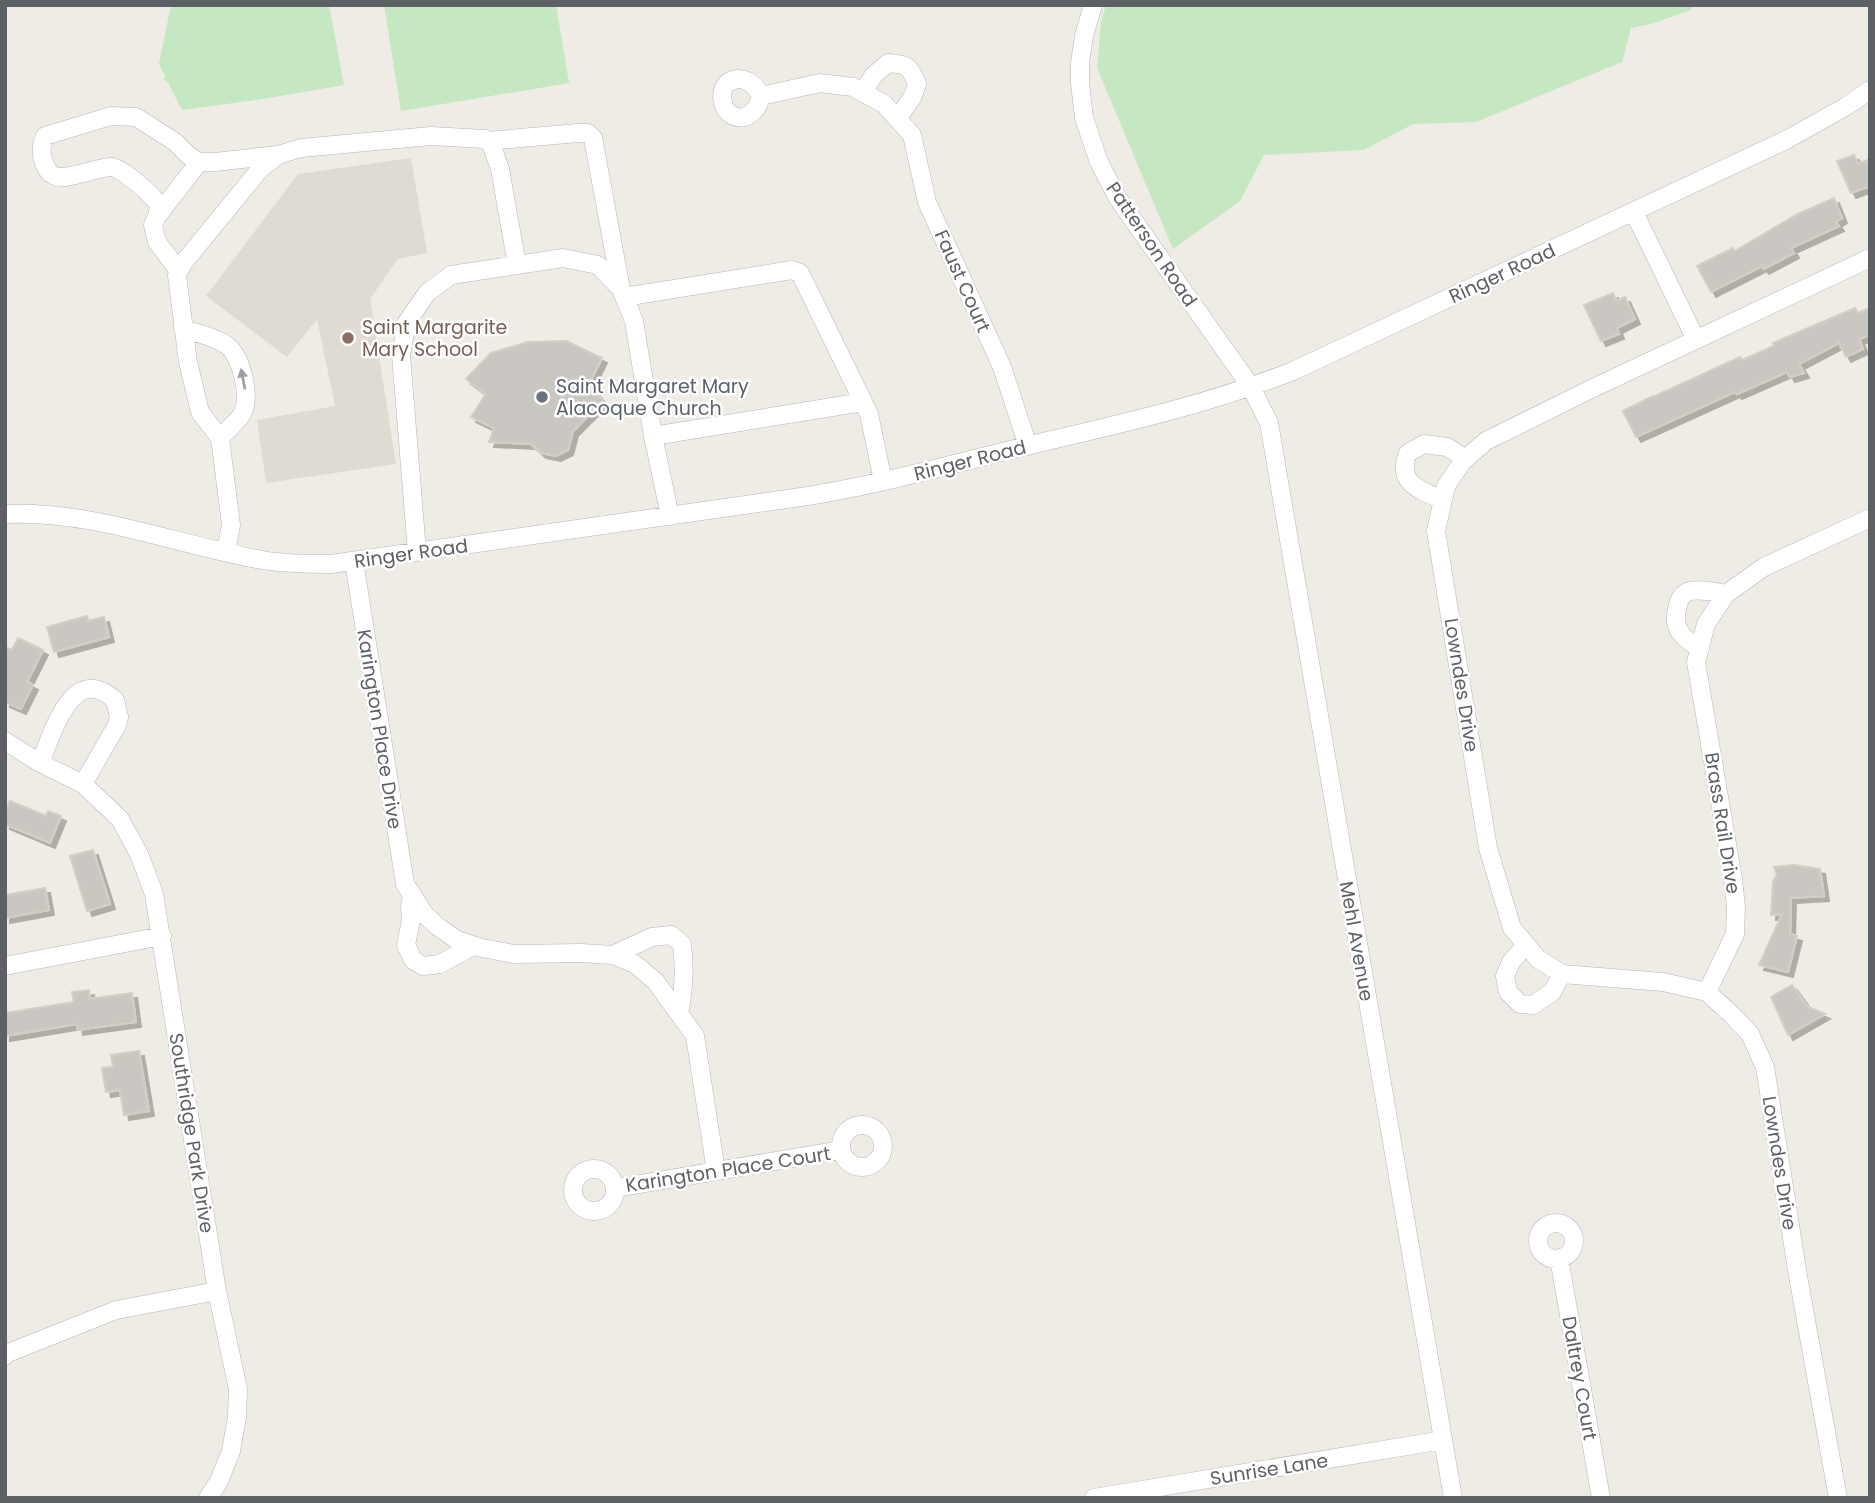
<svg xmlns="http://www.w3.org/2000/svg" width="1875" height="1503" font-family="Poppins,sans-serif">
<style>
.education{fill:#dfdbd3}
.green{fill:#c5e7c2}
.building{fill:#cac7c2;stroke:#d4cec3;stroke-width:2;filter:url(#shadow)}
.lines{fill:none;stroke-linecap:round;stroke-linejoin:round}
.minor-casing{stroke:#b3b6ba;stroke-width:19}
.minor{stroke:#fff;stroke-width:18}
.oneway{fill:#9ea0a3}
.education-dot{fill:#8d6e63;stroke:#fff;stroke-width:2.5}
.worship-dot{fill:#6b7280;stroke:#fff;stroke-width:2.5}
.labels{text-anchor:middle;stroke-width:5;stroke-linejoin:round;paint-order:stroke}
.street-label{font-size:19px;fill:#5d6166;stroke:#fff}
.education-label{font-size:19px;fill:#785e54;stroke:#fff;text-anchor:start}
.worship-label{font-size:19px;fill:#5b616d;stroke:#fff;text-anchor:start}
</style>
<defs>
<filter id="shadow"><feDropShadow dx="5" dy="5" stdDeviation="0" flood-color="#0004"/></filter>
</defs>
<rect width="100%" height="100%" fill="#efece5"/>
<!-- education -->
<path class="education" d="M411,158L427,253L398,259L370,299L396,464L266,483L257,420L335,406L317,319L287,357L206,296L298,174Z"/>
<!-- green -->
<path class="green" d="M171,5H329L344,85L263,99L182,110L167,81L164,80L165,76L159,64Z
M384,5H556L569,83L401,111Z
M1106,5H1692L1691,10L1651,24L1631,28L1622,62L1476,122L1413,124L1364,150L1264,155L1240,201L1173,249L1097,68L1101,22Z"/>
<!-- building -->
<path class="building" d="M1854,155L1858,164L1870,159V186L1851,193L1837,161Z
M1834,198L1842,218L1836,222L1839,226L1791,248L1794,253L1764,269L1762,266L1711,292L1697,266L1733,248L1735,251L1796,215Z
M1613,293L1616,301L1625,297L1635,319L1617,328L1619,334L1601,341L1584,305Z
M1855,308L1858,313L1870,308V335L1859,339L1863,349L1846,357L1839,343L1799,364L1804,373L1790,377L1787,372L1737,394L1735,392L1636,437L1623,411L1653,396V397L1740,357L1742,360L1774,346L1773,343Z
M566,341L602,358L589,384L603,401L573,431L568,450L556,456L541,453L531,444L489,442L494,428L471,417L486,394L466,379L491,353L528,342Z
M87,616L88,621L104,617L109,637L54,652L47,627Z
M18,638L43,650L27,682L33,685L21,709L5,702V647L12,650Z
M10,801L46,816L48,811L61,816L50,843L5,824V813Z
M93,850L110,904L87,911L70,856Z
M1793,865L1820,869L1824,896L1791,898L1790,934L1797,936L1788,972L1759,965L1782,914L1771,915L1773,881L1777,875L1774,867Z
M45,888L49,910L5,918V895Z
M1792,985L1808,1007L1825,1014L1788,1035L1771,997Z
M89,990L90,999L132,993L136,1022L78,1030L77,1024L5,1036V1013L74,1002L72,992Z
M139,1051L149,1111L124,1115L120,1090L106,1092L102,1068L113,1067L111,1055Z"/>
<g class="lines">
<defs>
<path id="minor" d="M1093,5L1084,36L1080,63V83L1084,118L1099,162L1117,197L1251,387L1269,423L1453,1498
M863,92L873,76L888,63C907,64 910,66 917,84L913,96L898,118
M761,96C755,84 743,74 729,82C719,88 721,105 728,112C743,126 758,111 761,96L820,83L853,87L884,104L912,135L927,202L1002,367L1028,446
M487,141L578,133H588L593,138L621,289
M1634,212L1696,340
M158,215L199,162
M179,271L157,242L153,225C156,219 160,212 158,205C155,196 121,168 112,167C97,166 60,186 49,172C47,170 46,166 44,163C40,153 41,145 45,136L111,116L136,117L175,142L188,155L199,162H215L278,155
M624,297L792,270L800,273L869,414L883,481
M183,329C197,333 212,336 225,344C241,353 252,397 242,414C237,422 227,430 220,438
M653,436L863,402
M1443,500C1419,490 1396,483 1408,453L1424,444L1447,447L1466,459
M5,514C93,510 177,545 262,560C285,564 308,564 331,564L808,496C881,484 954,464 1026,446C1116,425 1207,405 1293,371L1786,140L1845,107L1870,90
M226,552L231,525L220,438L200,412L188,362L177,275L184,262L261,168L278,155L301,148L431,136L485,139L491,144L500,169L517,265
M417,552L401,355L407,322L427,293L451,275L563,258L598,265L621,289L634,321L653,436L670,516
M354,561L405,884L425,915L437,926L457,940L482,948L514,954L581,953L613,955L635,964L656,982L695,1036L716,1171
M1700,648C1681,638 1671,627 1678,605C1679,600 1682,595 1687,592C1698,588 1715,592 1726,594
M5,741L40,763L83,784L120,819L139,854L154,894L217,1291L238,1389L237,1417L231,1451L219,1481L208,1498
M40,763C53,733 72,661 115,700L119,717L117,725L83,784
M412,895L410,906L411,920L406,945L413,960L423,966L440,964L473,946
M1526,945L1511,962L1505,976L1508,992L1520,1004L1533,1005L1552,992L1562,974
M613,955L652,937L671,935L682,944C685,968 684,990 679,1014
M5,966L162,936
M1707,992L1735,934L1736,907L1733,879L1696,662L1706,624L1726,594L1764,567L1870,518
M841 1146a21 21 0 1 1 42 0a21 21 0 1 1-42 0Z
M573 1190a21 21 0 1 1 42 0a21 21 0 1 1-42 0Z
M616,1188L841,1150
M1538 1241a18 18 0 1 1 36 0a18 18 0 1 1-36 0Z
M1559,1258L1601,1498
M5,1356L8,1353L116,1310L217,1291
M1094,1498L1443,1440
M1838,1498L1798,1276L1765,1067L1750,1034L1732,1015L1707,992L1663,982L1562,974L1538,959L1512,928L1488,848L1436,531L1446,486L1463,461L1486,441L1591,389L1870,258"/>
</defs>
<!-- minor casing -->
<use href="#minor" class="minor-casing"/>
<!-- minor -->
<use href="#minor" class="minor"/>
</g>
<!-- one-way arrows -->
<defs><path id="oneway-solid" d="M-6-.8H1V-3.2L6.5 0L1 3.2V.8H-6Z" transform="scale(1.75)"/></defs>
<use class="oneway" href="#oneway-solid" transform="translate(243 379) rotate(-101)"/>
<!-- markers -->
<circle class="education-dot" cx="348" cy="338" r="7"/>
<circle class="worship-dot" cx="542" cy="397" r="7"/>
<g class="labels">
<!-- street labels -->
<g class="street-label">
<text transform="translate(1152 244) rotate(56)" y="7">Patterson Road</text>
<text transform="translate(1502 273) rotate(-25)" y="7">Ringer Road</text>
<text transform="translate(963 281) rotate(66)" y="7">Faust Court</text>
<text transform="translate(970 460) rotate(-14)" y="7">Ringer Road</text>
<text transform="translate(411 553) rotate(-8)" y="7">Ringer Road</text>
<text transform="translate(1462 685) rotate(81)" y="7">Lowndes Drive</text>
<text transform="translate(380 729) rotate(81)" y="7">Karington Place Drive</text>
<text transform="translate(1723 823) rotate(81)" y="7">Brass Rail Drive</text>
<text transform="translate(1357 941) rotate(80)" y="7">Mehl Avenue</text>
<text transform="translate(192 1133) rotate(81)" y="7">Southridge Park Drive</text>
<text transform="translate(1780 1163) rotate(81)" y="7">Lowndes Drive</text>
<text transform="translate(728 1169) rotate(-9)" y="7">Karington Place Court</text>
<text transform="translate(1580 1378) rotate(80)" y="7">Daltrey Court</text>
<text transform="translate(1269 1469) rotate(-9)" y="7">Sunrise Lane</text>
</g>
<!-- education labels -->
<g class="education-label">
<text x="362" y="334">Saint Margarite<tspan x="362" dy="22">Mary School</tspan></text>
</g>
<!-- worship labels -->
<g class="worship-label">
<text x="556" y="393">Saint Margaret Mary<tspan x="556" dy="22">Alacoque Church</tspan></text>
</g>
</g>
<!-- border -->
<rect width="1875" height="1503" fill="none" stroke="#5d6166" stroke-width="14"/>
</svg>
